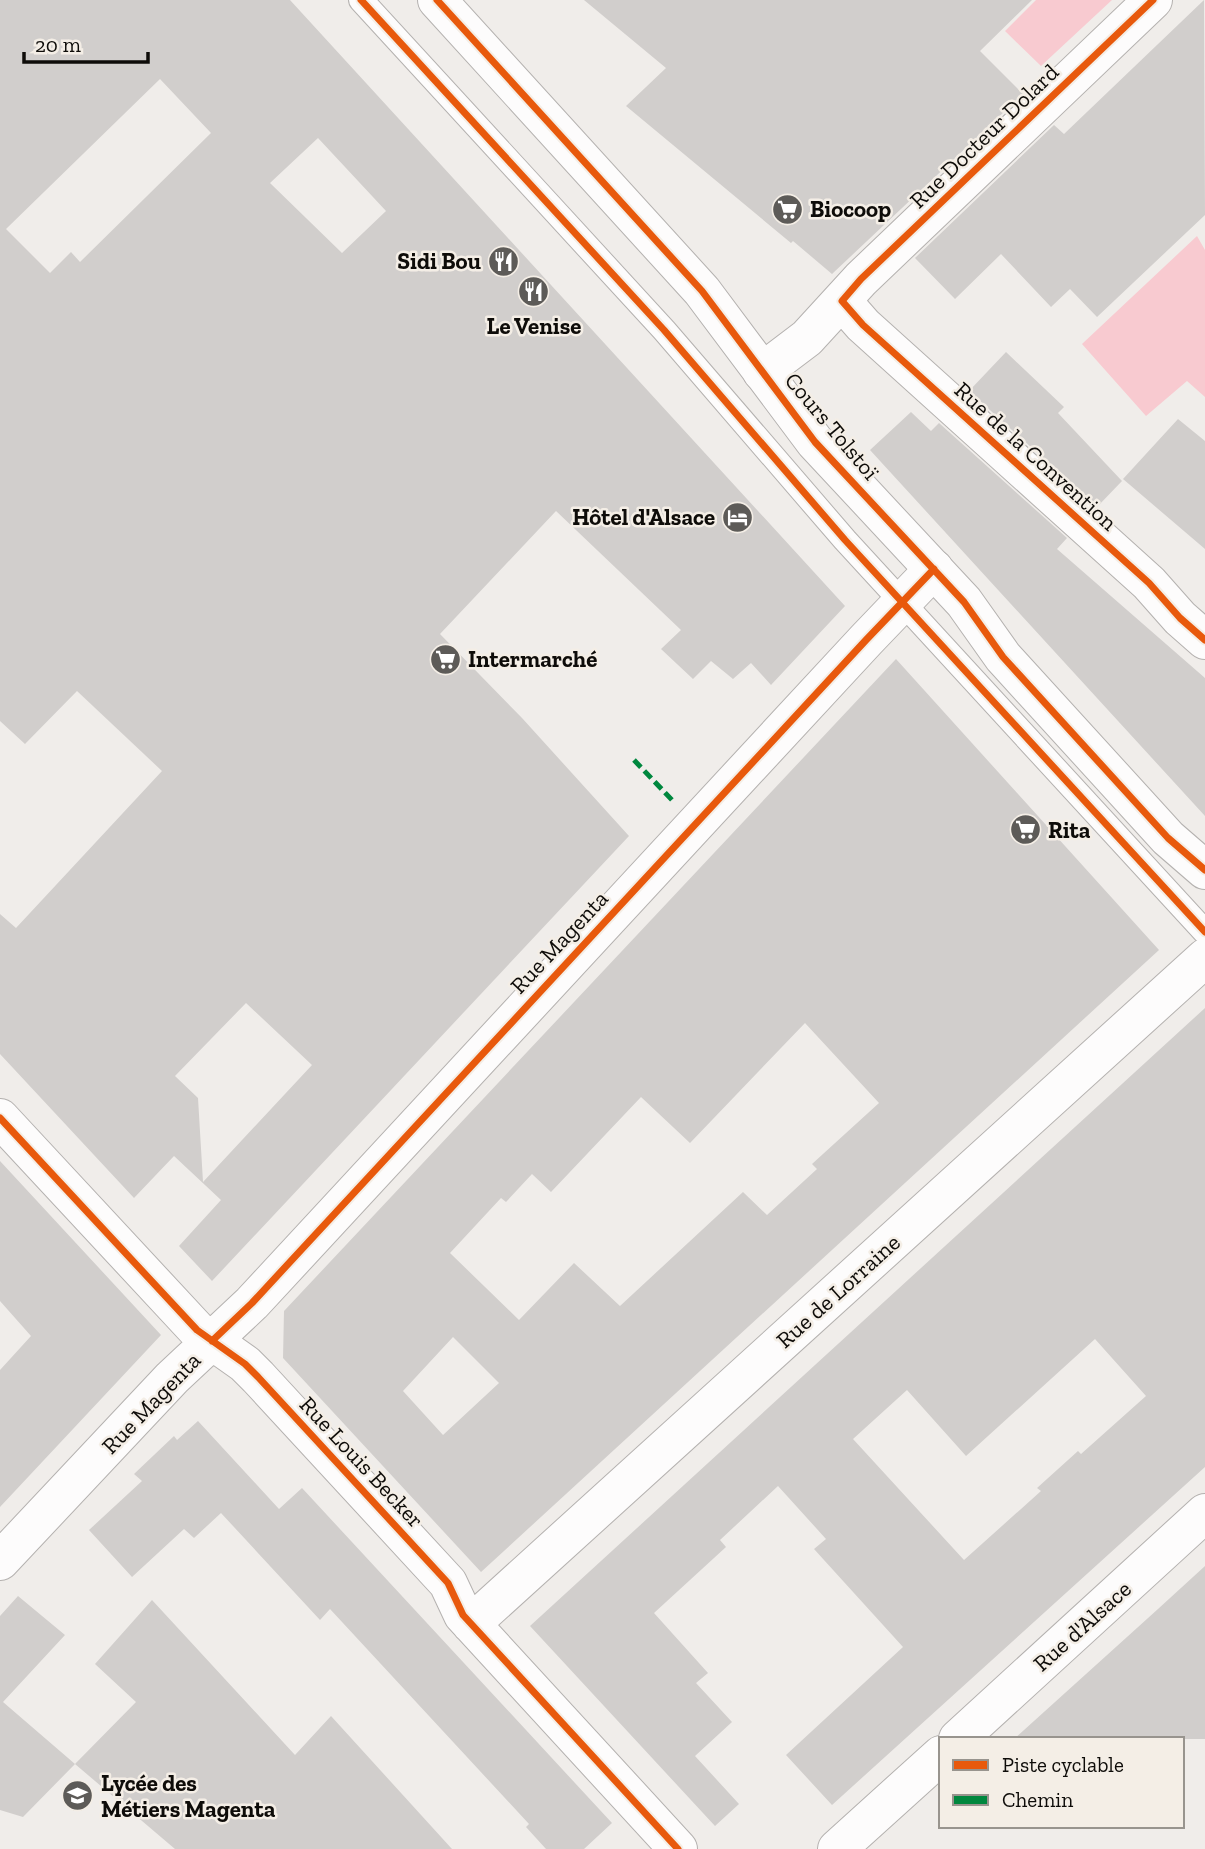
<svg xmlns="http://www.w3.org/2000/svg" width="1205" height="1849" font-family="'Zilla Slab',serif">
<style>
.green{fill:#f8cad0}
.building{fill:#d1cecc;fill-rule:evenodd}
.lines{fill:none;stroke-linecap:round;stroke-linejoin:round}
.lane-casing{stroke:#b4b1af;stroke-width:26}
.street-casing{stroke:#b4b1af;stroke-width:40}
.secondary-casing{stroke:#b4b1af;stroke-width:40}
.lane{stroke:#fdfcfc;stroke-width:24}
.street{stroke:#fdfcfc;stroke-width:38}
.secondary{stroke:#fdfcfc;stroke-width:38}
.quiet{stroke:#00873e;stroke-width:5;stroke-dasharray:10 5;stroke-linecap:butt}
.cycleway-casing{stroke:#f4eee6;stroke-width:11}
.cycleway{stroke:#e8590c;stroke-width:7}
.labels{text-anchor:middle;stroke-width:5;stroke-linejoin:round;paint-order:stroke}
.street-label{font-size:23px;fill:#0e0c09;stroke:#f4eee6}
.poi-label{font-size:23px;font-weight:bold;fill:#0e0c09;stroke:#f4eee6;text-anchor:start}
</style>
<rect width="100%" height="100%" fill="#f0edea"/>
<!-- green -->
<path class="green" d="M1036,0H1112L1041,66L1005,31Z
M1197,236L1205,250V397L1187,381L1146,416L1082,344Z"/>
<!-- building -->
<path class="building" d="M0,0H290L845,606L771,685L751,663L733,679L711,661L693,679L661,649L681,630L556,511L440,634L522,718L629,836L212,1281L179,1246L221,1200L174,1156L134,1198L0,1054V914L16,928L162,771L77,691L25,744L0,721ZM160,79L211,133L80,262L71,252L50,273L6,229ZM318,138L386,211L342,253L270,183ZM246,1003L312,1065L203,1182L198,1098L175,1076Z
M584,0H1032L980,51L1023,94L832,274L793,241L791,243L626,106L666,68Z
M1204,0L1205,215L1097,317L1070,289L1051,307L1001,254L955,299L915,258L1054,125L1064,134Z
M1006,352L1064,407L1058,413L1122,481L1097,507L969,391Z
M911,412L931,431L939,423L1067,538L1057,549L1205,678V816L870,450Z
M1178,419L1205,441V549L1123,479Z
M896,659L1159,950L481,1572L283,1358L284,1311ZM805,1023L879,1103L812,1164L817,1169L767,1215L743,1192L620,1306L574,1263L519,1320L450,1253L501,1198L506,1202L532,1174L551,1192L641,1097L690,1143ZM453,1337L499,1383L443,1435L403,1391Z
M1205,1008V1467L832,1805L786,1755L903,1647L814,1549L826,1539L778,1486L720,1540L726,1547L654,1613L708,1673L696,1683L732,1722L695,1756L739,1804L715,1826L530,1626ZM1095,1339L1146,1396L1081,1454L1078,1451L1037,1488L1041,1491L964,1560L853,1439L907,1390L966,1456Z
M0,1161L161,1335L0,1507V1370L31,1336L0,1301Z
M198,1421L279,1509L302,1488L612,1823L584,1849H546L526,1827L529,1824L330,1609L320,1620L221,1513L194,1538L184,1529L132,1577L89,1530L142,1481L134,1474L174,1436L177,1440Z
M1205,1566V1739H1014L1158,1609Z
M18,1596L65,1635L3,1702L75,1764L23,1817L0,1810V1616Z
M152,1600L295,1755L331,1716L452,1849H175L75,1764L136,1702L95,1664Z"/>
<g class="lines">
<defs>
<path id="lane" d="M361,0L664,330L845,540L1205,932"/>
<path id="street" d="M842,301L863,325L1149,583L1180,618L1205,640
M762,372L807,338L861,279L1153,0
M0,1118L197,1330L245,1364L258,1377L448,1583L463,1615L678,1849
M0,1561L172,1378L252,1303L866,640L934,569
M471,1624L1205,958
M958,1739L1205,1513
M837,1849L941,1755"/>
<path id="secondary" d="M437,0L702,291L815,442L964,602L1003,657L1168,838L1205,870"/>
</defs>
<!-- lane casing -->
<use href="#lane" class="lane-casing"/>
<!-- street casing -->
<use href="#street" class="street-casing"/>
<!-- secondary casing -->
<use href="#secondary" class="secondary-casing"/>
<!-- lane -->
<use href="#lane" class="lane"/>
<!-- street -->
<use href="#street" class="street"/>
<!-- secondary -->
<use href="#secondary" class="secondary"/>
<!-- quiet -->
<path class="quiet" d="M634,760L672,800"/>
<defs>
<path id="cycleway" d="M361,0L664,330L845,540L1205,932
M437,0L702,291L815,442L964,602L1003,657L1168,838L1205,870
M1153,0L861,279L842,301L863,325L1149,583L1180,618L1205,640
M0,1118L197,1330L245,1364L258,1377L448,1583L463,1615L678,1849
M212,1341L252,1303L866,640L934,569"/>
</defs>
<!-- cycleway casing -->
<use href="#cycleway" class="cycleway-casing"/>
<!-- cycleway -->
<use href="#cycleway" class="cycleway"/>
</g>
<!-- icons -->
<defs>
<symbol id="supermarket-disc" viewBox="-11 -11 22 22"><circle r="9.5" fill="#5d5b58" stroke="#f4eee6"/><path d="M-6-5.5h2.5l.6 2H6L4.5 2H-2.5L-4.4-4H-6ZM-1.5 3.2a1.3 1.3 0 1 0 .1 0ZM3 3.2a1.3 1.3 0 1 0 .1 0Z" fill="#fff"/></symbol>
<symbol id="restaurant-disc" viewBox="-11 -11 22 22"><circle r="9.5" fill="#5d5b58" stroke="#f4eee6"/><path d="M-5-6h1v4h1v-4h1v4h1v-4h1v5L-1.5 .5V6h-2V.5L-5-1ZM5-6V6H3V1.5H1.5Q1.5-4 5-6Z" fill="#fff"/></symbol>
<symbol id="hotel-disc" viewBox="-11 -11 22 22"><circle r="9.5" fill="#5d5b58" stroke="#f4eee6"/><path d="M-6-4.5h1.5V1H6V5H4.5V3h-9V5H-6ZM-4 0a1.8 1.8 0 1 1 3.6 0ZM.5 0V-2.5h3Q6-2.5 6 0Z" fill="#fff"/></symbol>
<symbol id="school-disc" viewBox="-11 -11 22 22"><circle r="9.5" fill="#5d5b58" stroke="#f4eee6"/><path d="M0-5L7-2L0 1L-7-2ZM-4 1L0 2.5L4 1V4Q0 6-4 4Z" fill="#fff"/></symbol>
</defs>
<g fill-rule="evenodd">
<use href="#supermarket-disc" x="770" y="192" width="35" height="35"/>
<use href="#restaurant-disc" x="486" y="244" width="35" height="35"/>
<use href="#restaurant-disc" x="516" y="274" width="35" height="35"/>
<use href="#hotel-disc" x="720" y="500" width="35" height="35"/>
<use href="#supermarket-disc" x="428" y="642" width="35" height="35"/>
<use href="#supermarket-disc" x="1008" y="812" width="35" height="35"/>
<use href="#school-disc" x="60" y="1778" width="35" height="35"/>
</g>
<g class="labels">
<!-- street labels -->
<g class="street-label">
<text transform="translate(984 136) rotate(-44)" y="8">Rue Docteur Dolard</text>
<text transform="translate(832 426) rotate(50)" y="8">Cours Tolstoï</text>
<text transform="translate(1036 456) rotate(42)" y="8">Rue de la Convention</text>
<text transform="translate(559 942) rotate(-47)" y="8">Rue Magenta</text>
<text transform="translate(838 1291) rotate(-42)" y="8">Rue de Lorraine</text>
<text transform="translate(151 1403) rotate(-46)" y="8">Rue Magenta</text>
<text transform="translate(362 1462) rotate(47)" y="8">Rue Louis Becker</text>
<text transform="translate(1082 1626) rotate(-42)" y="8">Rue d'Alsace</text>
</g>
<!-- poi labels -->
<g class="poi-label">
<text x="810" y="217">Biocoop</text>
<text x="481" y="269" text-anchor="end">Sidi Bou</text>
<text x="534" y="334" text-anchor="middle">Le Venise</text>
<text x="715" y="525" text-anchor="end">Hôtel d'Alsace</text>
<text x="468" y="667">Intermarché</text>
<text x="1048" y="838">Rita</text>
<text x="101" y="1791">Lycée des<tspan x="101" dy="26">Métiers Magenta</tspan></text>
</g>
</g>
<!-- legend -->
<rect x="939" y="1737" width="245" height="91" fill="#f4eee6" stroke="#98948e" stroke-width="2"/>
<rect x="953" y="1760" width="35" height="10" fill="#e8590c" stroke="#98948e" stroke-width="2"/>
<text x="1002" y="1772" font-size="21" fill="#0e0c09">Piste cyclable</text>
<rect x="953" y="1795" width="35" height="10" fill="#00873e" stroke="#98948e" stroke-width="2"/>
<text x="1002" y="1807" font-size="21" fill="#0e0c09">Chemin</text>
<!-- scale -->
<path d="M24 52v10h124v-10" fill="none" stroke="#0e0c09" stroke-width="3.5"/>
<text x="35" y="52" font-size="21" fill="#0e0c09" stroke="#f4eee6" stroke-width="5" paint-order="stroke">20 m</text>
</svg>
